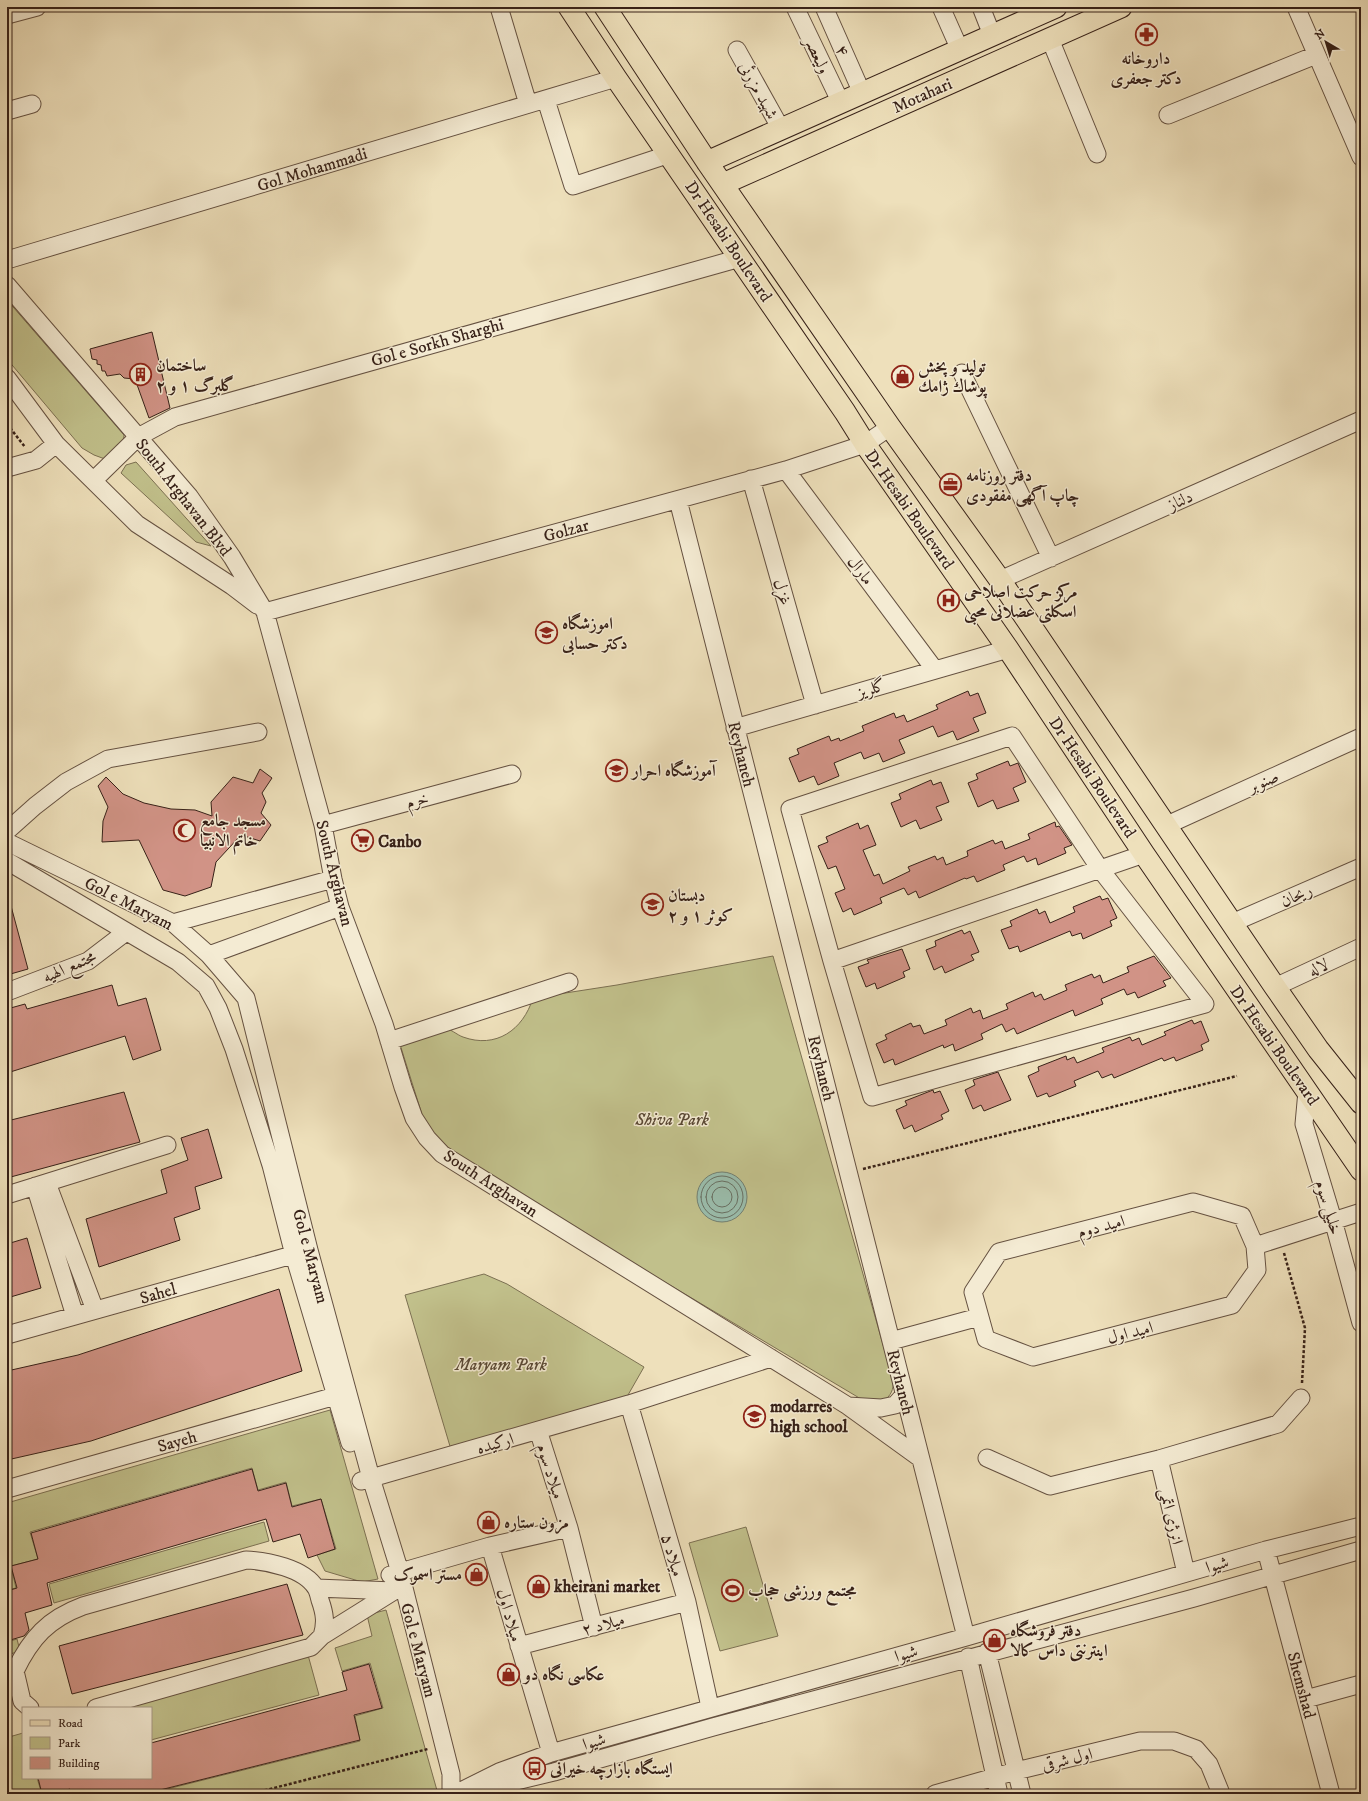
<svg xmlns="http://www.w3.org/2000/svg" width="1368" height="1801" font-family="'IM FELL DW Pica',Amiri,serif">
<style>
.green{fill:#c1c08b;stroke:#7c7052}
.water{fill:#9abdac;stroke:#727f71}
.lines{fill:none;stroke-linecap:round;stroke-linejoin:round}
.shore{stroke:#686f62;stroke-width:1}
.building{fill:#d19386;stroke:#372118}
.minor-casing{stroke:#655141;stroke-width:19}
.major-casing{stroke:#372118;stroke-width:23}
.path{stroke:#372118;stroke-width:2.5;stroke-dasharray:3 2;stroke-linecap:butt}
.minor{stroke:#f4ebd3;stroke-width:17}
.major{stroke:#eee0bb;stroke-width:21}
.labels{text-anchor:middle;stroke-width:3;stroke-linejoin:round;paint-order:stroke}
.street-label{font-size:17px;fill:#372118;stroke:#f4ebd3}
.poi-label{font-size:17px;font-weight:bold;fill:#372118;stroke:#f4ebd3;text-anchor:start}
.park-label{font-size:17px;font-style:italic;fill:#5a4935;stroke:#f4ebd3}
</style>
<rect width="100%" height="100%" fill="#eee0bb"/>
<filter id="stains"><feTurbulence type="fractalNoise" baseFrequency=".005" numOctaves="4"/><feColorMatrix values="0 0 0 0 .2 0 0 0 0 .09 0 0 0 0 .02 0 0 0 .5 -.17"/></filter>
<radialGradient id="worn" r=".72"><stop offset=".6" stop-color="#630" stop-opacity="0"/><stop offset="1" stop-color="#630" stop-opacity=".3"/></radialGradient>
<!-- green -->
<path class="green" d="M7,300L124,435L123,445L105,459L94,455L82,448L7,359Z
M136,462L211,546L196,542L121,473L126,465Z
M773,956L893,1380C894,1390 891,1395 883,1402L861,1399L658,1278L454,1153L436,1136L424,1121L398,1038C408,1036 436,1027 443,1028C450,1028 457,1035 463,1037C496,1049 523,1030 533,998L617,985Z
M484,1274L507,1284L644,1367L624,1402L452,1453L405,1295Z
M330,1410L378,1579L362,1582L325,1571L317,1555L336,1549L321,1499L292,1506L286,1482L258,1490L252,1468L30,1532L38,1559L11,1566L16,1588L7,1590V1503Z
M264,1522L269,1541L54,1603L49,1584Z
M746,1527L778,1636L720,1651L689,1543Z
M386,1610L438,1794H147L360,1741L355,1716L383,1708L370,1663L342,1671L335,1648L372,1636L367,1615Z
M17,1639L20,1651L7,1655V1642Z
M308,1655L319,1695L151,1740V1708H117Z
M7,1729L9,1737L23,1733V1778H37L42,1794H7Z"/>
<!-- water -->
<path class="water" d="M697 1197a25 25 0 1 1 50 0a25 25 0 1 1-50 0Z"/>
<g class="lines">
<!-- shore -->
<path class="shore" d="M701 1197a21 21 0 1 1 42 0a21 21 0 1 1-42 0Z
M706 1197a16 16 0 1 1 32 0a16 16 0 1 1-32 0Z
M712 1197a10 10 0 1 1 20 0a10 10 0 1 1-20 0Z"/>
</g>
<!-- building -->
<path class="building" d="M152,332L170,408L149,418L135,379L124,378L120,374L107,376L105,371H102L101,365L97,364V360L92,359L90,349Z
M968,691L970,696L978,693L986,713L973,718L979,731L957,740L953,731L938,737L933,726L899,740L905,753L883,762L879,753L864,759L861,752L834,763L839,776L818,785L814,776L799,782L789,758L799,754L797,749L829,736L831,741L839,738L840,741L864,731L862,726L894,713L896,718L904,715L907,722L938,709L936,705Z
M1008,761L1010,766L1018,763L1026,782L1013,788L1019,801L997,809L993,800L978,807L968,783L978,779L976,774Z
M260,769L272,778L262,793L266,802L261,813L271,825L260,841L241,835L216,862L211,887L185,896L163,890L139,840L102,842L103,821L108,807L98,786L106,777L123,794L144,803L171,809L195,810L212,816L211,802L233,777L253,783Z
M931,780L933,785L941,782L949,802L936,807L942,820L920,829L916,820L901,827L891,803L901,799L899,794Z
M1055,822L1056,827L1059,826L1072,845L1064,848L1066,853L1038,865L1036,858L1027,862L1024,856L1003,865L1005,870L977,882L974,876L966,879L965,878L919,898L916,891L908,895L904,888L880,898L882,903L854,915L851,908L843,912L835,893L845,889L836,866L828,869L818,846L828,842L826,837L858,823L860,829L868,825L876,845L863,850L874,876L879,874L883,884L910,871L908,867L935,856L937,860L943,857L946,865L968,856L967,851L993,840L995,844L1002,841L1005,849L1030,839L1028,834Z
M1100,896L1102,900L1108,898L1117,918L1110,921L1112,926L1083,939L1081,933L1072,936L1070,931L1020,952L1018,946L1009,949L1001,930L1012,926L1010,921L1037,909L1039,914L1045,911L1050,923L1075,912L1073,907Z
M7,906H11L28,969L7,975Z
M962,930L964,934L970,931L979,952L971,955L974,960L945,973L942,966L934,970L926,950L936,946L935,941Z
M902,949L910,969L903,972L905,977L877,989L875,983L866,987L858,967L869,963L867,960Z
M1154,956L1171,978L1163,981L1166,986L1138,998L1135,992L1127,995L1124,989L1101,999L1103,1004L1075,1016L1073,1010L1017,1034L1014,1028L1006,1032L1002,1024L981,1034L983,1039L955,1051L953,1044L944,1048L943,1045L895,1065L893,1059L884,1063L876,1044L887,1039L885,1035L911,1023L913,1027L920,1025L924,1034L947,1025L945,1020L971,1008L973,1013L980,1010L983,1019L1008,1009L1006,1004L1033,992L1035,997L1041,994L1044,1000L1067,990L1065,985L1092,974L1094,978L1100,975L1103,983L1129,972L1127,967Z
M112,985L118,1006L146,998L161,1050L133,1060L125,1036L7,1073V1009L25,1004L27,1009Z
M1192,1020L1194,1024L1201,1021L1209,1041L1201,1045L1203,1050L1176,1061L1174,1057L1164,1061L1162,1058L1114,1078L1112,1074L1102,1078L1098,1071L1074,1081L1076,1086L1049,1097L1047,1093L1037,1097L1028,1076L1039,1071L1038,1067L1066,1056L1067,1060L1074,1057L1077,1063L1104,1052L1102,1048L1130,1037L1132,1041L1139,1038L1142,1045L1166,1035L1164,1032Z
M998,1072L1011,1100L984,1111L981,1105L973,1109L965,1090L975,1085L973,1080Z
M933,1090L934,1093L940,1091L949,1111L941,1115L943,1119L915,1132L912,1125L904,1129L896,1110L907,1105L905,1101Z
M124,1092L140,1142L7,1178V1121Z
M208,1129L222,1178L195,1187L200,1209L174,1218L180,1240L99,1267L86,1219L167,1193L161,1170L188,1160L181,1138Z
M27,1238L41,1288L7,1298V1244Z
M279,1289L302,1371L91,1441L7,1460V1371L78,1355Z
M252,1469L258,1491L286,1483L292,1507L321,1499L335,1549L308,1558L300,1534L273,1542L266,1519L47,1583L52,1605L25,1613L29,1630L24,1636L7,1641V1591L17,1588L11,1566L38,1559L31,1533Z
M287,1584L303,1635L72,1694L59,1646Z
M369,1664L382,1708L354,1715L360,1740L144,1794H71L70,1789L52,1794H42L38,1778H151V1743L347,1690L342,1672Z"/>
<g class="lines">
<defs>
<path id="minor" d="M499,7L528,104
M795,7L841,103
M824,7L862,93
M941,7L960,50
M981,7L992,35
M1296,7L1361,157
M7,15L37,7
M1050,39L1097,154
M737,50L781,129
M546,100L573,186L670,154
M7,111L32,104
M1168,115L1316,55
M7,260L616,78
M7,285L189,496L232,557L265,612L323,825L333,879L340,907L384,1024L403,1087L414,1118L427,1138L442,1154L848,1406L920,1458
M962,373L1051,558
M7,378L56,444L137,524L232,586L257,605
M7,468L36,460L56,444
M786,470L935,670
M751,479L815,705
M94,480L138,437L175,417L740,258
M678,500L966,1637
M1000,580L1361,420
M265,612L786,470L865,444L890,427
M735,728L1008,649
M1012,736L1100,869L1205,1004L872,1097L832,961L790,809Z
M323,825L512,774
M1165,826L1361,737
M7,831L35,806L66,782L108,759L258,732
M7,842L173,923L209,955L246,998L309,1250L371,1478L400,1572L451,1774V1794
M7,861L178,962L206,986L218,1008L234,1049L271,1165L294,1255L350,1443
M173,923L333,879
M1232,923L1361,867
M209,955L340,907
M832,961L1144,854
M1275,987L1361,947
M7,992L88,961L126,932
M389,1041L569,982
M1307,1091L1304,1124L1333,1220L1361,1323
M47,1183L95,1310
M35,1186L75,1316
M7,1195L167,1145
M1193,1202L1242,1216L1255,1246L1257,1270L1232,1305L1033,1357L986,1339L973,1292L999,1252Z
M1255,1246L1361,1212
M7,1335L303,1252
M891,1341L979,1317
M629,1404L687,1602L710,1707
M848,1406L881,1408L895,1405L904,1395
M538,1430L569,1528L594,1627
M987,1458L1050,1486L1159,1459L1278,1424L1301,1398
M1159,1459L1186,1573
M361,1481L629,1404L771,1358
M7,1489L346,1393
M490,1546L551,1753
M1266,1550L1331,1794
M390,1575L490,1546L569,1528
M316,1588L394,1591
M519,1646L687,1602
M987,1652L1022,1794
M968,1657L999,1794
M1306,1699L1361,1684
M30,1708L22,1701L15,1671C31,1638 48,1619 83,1606L246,1560C267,1561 304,1568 316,1588C318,1591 319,1596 320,1600C325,1614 326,1623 322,1636
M96,1708L311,1647L322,1636L394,1591L403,1589
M471,1792L554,1772L713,1727L1194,1598L1361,1550
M455,1794L499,1772L551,1753L966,1637L1266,1550L1361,1526
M935,1794L1016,1771L1140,1741H1174L1196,1749L1209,1764L1220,1791L1219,1794"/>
<path id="major" d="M569,7L616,78L845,412L865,444L1008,649L1144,854L1361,1170
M605,7L707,162L890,427L1000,580L1275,987L1318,1049L1361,1103
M707,162L1056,7
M723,184L1121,7"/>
</defs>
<!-- minor casing -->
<use href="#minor" class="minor-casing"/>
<!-- major casing -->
<use href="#major" class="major-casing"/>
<!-- path -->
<path class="path" d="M7,424L25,447
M863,1169L1237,1076
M1284,1253L1305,1328L1302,1383
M250,1794L428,1749"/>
<!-- minor -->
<use href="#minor" class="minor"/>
<!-- major -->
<use href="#major" class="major"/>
</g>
<!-- icons -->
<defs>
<symbol id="pharmacy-ring" viewBox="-11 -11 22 22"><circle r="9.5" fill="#f4ebd3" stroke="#8f2418" stroke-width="1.5"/><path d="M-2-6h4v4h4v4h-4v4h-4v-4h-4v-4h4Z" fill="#8f2418"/></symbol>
<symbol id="building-ring" viewBox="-11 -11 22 22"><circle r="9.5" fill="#f4ebd3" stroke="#8f2418" stroke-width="1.5"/><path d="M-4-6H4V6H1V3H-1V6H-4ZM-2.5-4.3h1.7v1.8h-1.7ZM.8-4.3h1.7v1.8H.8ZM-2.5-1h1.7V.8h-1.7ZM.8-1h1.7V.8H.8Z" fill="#8f2418"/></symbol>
<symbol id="shop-ring" viewBox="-11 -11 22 22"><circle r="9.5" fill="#f4ebd3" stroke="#8f2418" stroke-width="1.5"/><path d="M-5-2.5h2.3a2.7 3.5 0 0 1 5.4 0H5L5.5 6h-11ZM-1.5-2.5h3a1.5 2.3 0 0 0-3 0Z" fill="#8f2418"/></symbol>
<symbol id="office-ring" viewBox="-11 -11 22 22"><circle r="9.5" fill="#f4ebd3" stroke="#8f2418" stroke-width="1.5"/><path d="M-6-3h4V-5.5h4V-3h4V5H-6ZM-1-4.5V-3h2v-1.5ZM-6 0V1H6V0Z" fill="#8f2418"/></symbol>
<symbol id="hospital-ring" viewBox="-11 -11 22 22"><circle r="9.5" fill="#f4ebd3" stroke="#8f2418" stroke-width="1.5"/><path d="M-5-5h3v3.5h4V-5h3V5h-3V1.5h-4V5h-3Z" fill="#8f2418"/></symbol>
<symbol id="school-ring" viewBox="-11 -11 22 22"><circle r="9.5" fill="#f4ebd3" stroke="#8f2418" stroke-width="1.5"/><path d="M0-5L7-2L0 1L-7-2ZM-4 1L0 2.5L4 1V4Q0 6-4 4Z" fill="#8f2418"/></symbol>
<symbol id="mosque-ring" viewBox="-11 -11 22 22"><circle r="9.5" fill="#f4ebd3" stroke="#8f2418" stroke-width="1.5"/><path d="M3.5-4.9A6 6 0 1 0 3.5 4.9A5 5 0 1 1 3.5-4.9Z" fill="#8f2418"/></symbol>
<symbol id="supermarket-ring" viewBox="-11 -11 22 22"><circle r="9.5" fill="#f4ebd3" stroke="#8f2418" stroke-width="1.5"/><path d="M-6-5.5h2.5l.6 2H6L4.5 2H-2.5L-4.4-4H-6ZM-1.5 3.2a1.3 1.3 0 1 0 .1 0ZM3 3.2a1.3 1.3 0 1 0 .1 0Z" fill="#8f2418"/></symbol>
<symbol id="stadium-ring" viewBox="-11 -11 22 22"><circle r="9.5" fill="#f4ebd3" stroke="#8f2418" stroke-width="1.5"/><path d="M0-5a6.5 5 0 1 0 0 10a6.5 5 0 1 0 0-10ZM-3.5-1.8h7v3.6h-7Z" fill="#8f2418"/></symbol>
<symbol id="bus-ring" viewBox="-11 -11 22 22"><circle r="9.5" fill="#f4ebd3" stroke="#8f2418" stroke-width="1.5"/><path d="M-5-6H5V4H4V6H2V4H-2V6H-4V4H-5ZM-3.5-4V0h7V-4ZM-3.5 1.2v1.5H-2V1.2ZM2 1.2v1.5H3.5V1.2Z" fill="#8f2418"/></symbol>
</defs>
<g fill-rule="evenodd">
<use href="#pharmacy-ring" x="1134" y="22" width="25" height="25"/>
<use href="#building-ring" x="128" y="362" width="25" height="25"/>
<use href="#shop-ring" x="890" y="364" width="25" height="25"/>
<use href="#office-ring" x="938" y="472" width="25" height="25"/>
<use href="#hospital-ring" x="936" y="588" width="25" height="25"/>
<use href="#school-ring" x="534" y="620" width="25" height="25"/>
<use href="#school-ring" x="604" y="758" width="25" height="25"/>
<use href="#mosque-ring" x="172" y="818" width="25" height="25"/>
<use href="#supermarket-ring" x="350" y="828" width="25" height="25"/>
<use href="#school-ring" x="640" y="892" width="25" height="25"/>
<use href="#school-ring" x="742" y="1404" width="25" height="25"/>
<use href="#shop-ring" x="476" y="1510" width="25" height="25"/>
<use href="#shop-ring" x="464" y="1562" width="25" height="25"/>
<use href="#shop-ring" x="526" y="1574" width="25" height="25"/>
<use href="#stadium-ring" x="720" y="1578" width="25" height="25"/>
<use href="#shop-ring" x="982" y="1628" width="25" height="25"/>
<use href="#shop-ring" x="496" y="1662" width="25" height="25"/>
<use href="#bus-ring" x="522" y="1756" width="25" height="25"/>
</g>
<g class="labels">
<!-- street labels -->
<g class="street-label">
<text transform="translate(843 50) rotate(66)" y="6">۴</text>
<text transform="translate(818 55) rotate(65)" y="6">ولیعصر</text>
<text transform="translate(759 90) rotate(61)" y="6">شهید مزرئی</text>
<text transform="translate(922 95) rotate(-24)" y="6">Motahari</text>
<text transform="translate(312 169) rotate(-17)" y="6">Gol Mohammadi</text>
<text transform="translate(729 241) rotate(56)" y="6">Dr Hesabi Boulevard</text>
<text transform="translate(437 342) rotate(-16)" y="6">Gol e Sorkh Sharghi</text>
<text transform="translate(184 497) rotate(52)" y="6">South Arghavan Blvd</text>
<text transform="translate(1180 500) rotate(-24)" y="6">دلناز</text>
<text transform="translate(910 509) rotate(55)" y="6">Dr Hesabi Boulevard</text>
<text transform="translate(566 530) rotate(-15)" y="6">Golzar</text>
<text transform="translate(861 570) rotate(53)" y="6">مارال</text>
<text transform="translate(783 592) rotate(74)" y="6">غزل</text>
<text transform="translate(871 688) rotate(-16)" y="6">گلریز</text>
<text transform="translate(742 754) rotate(76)" y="6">Reyhaneh</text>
<text transform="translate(1093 777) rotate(56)" y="6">Dr Hesabi Boulevard</text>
<text transform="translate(1263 781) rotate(-24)" y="6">صنوبر</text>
<text transform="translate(417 800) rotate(-15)" y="6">خرم</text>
<text transform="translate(335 873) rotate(76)" y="6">South Arghavan</text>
<text transform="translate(1296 895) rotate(-24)" y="6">ریحان</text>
<text transform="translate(129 903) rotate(27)" y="6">Gol e Maryam</text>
<text transform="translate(69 966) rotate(-24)" y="6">مجتمع الهیه</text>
<text transform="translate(1318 967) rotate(-25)" y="6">لاله</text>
<text transform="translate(1275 1045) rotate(55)" y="6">Dr Hesabi Boulevard</text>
<text transform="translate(822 1068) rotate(76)" y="6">Reyhaneh</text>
<text transform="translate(491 1183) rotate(33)" y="6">South Arghavan</text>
<text transform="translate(1329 1207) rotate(73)" y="6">خلیلی سوم</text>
<text transform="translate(1101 1226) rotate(-15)" y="6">امید دوم</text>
<text transform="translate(311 1256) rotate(75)" y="6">Gol e Maryam</text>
<text transform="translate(158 1293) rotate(-16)" y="6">Sahel</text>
<text transform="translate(1130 1332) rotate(-14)" y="6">امید اول</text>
<text transform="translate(901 1382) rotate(76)" y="6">Reyhaneh</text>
<text transform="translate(177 1441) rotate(-16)" y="6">Sayeh</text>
<text transform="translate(495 1443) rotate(-16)" y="6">ارکیده</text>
<text transform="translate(551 1471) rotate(72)" y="6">میلاد سوم</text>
<text transform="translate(1172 1516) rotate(77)" y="6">انرژی اتمی</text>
<text transform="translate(673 1555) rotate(74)" y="6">میلاد ۵</text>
<text transform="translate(1217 1564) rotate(-16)" y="6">شیوا</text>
<text transform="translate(510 1615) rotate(74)" y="6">میلاد اول</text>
<text transform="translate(603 1624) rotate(-15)" y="6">میلاد ۲</text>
<text transform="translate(419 1650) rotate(75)" y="6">Gol e Maryam</text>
<text transform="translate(906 1653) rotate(-16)" y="6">شیوا</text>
<text transform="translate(1302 1685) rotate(75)" y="6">Shemshad</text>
<text transform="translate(594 1741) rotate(-16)" y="6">شیوا</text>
<text transform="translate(1067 1759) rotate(-14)" y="6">اول شرقی</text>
</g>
<!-- poi labels -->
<g class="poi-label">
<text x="1146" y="64" text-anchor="middle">داروخانه<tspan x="1146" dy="20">دکتر جعفری</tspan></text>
<text x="156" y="371">ساختمان<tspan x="156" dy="20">گلبرگ ۱ و ۲</tspan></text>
<text x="918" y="372">توليد و پخش<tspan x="918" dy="20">پوشاك ژامك</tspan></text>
<text x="966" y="481">دفتر روزنامه<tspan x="966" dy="20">چاپ آگهی مفقودی</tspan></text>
<text x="964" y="597">مرکز حرکت اصلاحی<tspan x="964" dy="20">اسکلتی عضلانی محبی</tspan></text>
<text x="562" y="629">اموزشگاه<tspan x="562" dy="20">دکتر حسابی</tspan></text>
<text x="632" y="776">آموزشگاه احرار</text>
<text x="200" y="826">مسجد جامع<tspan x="200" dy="20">خاتم الانبیا</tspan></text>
<text x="378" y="847">Canbo</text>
<text x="668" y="901">دبستان<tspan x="668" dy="20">کوثر ۱ و ۲</tspan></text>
<text x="770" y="1412">modarres<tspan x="770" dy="20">high school</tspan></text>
<text x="504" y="1528">مزون ستاره</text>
<text x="462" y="1580" text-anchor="end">مستر اسموک</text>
<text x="554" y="1592">kheirani market</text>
<text x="748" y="1596">مجتمع ورزشی حجاب</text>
<text x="1010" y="1636">دفتر فروشگاه<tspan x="1010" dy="20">اینترنتی داس کالا</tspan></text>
<text x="524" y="1680">عکاسی نگاه دو</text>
<text x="550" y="1774">ایستگاه بازارچه خیرانی</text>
</g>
<!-- park labels -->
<g class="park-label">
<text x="672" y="1125">Shiva Park</text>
<text x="501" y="1370">Maryam Park</text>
</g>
</g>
<!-- margin -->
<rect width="1368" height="1801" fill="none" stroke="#eee0bb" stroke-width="24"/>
<rect x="8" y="8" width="1352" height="1785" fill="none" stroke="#372118" stroke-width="2"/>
<rect x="12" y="12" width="1344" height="1777" fill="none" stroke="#372118"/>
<!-- legend -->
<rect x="22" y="1707" width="130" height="72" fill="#f4ebd3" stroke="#a89a88"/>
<rect x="30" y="1720" width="20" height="6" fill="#eee0bb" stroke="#a89a88"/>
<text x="58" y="1727" font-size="12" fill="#372118">Road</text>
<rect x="30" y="1737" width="20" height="12" fill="#c1c08b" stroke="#a89a88"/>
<text x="58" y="1747" font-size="12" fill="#372118">Park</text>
<rect x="30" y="1757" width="20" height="12" fill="#d19386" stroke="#a89a88"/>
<text x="58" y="1767" font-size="12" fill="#372118">Building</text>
<!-- north arrow -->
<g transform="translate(1326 42) rotate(322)" stroke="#f4ebd3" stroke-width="3" paint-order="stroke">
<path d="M0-3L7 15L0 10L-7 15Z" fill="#372118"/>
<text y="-6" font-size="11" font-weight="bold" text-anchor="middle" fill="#372118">N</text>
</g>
<rect width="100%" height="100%" filter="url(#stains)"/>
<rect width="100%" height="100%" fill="url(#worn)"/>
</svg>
